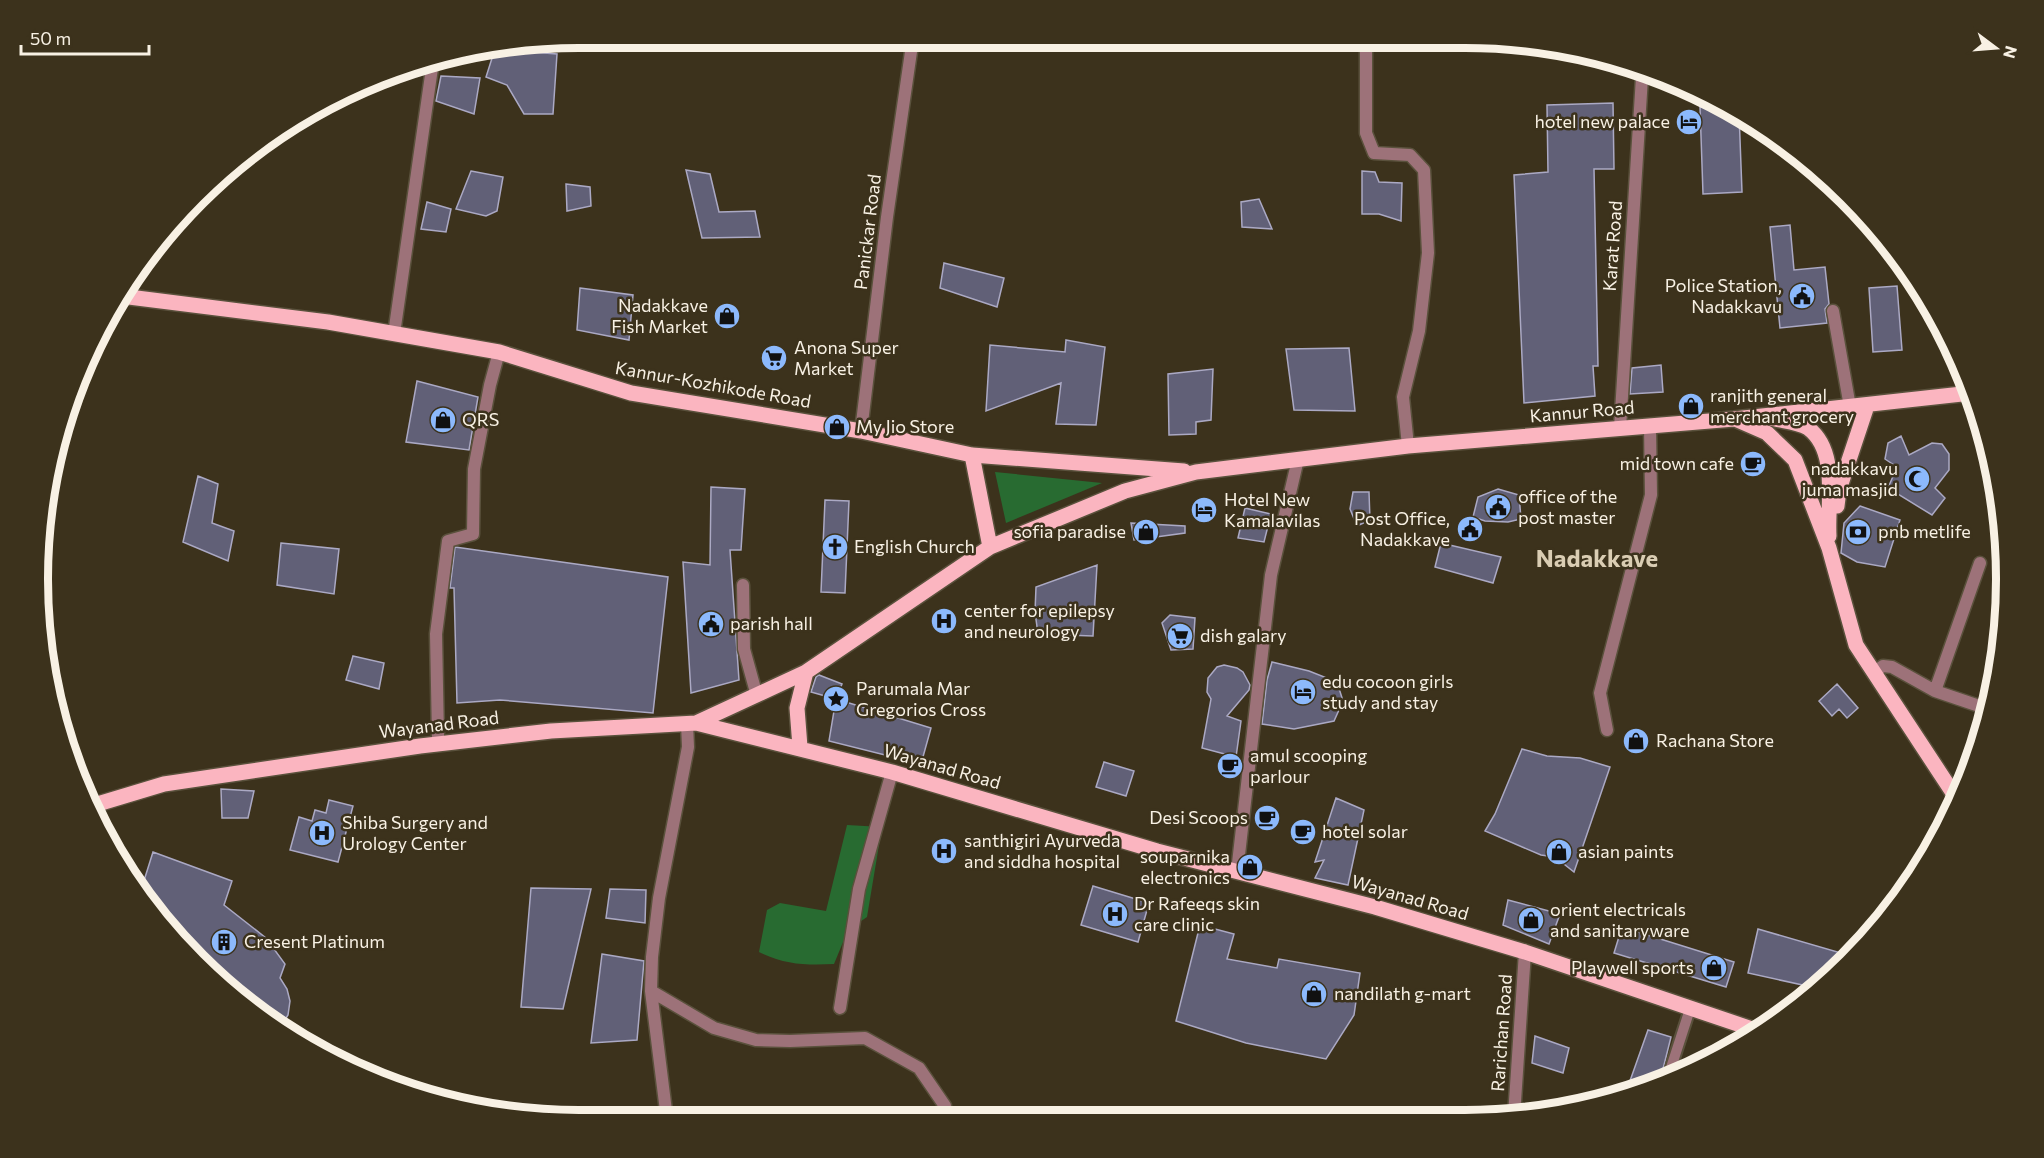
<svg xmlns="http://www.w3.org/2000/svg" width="2044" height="1158" font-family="Commissioner,sans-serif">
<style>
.green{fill:#286b31}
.building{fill:#616077;stroke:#aba9c4;stroke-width:1.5}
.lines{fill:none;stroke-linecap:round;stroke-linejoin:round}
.service-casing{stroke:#5a513c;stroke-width:14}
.minor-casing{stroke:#5a513c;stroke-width:15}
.tertiary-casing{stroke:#5a513c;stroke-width:15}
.primary-casing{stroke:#5a513c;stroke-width:18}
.service{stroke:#9d7279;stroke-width:10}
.minor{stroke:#9d7279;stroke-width:12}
.tertiary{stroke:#9d7279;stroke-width:12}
.primary{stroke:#fbb5c0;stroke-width:15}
.labels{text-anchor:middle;stroke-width:5;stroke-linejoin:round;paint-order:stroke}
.poi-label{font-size:18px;fill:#f8f1e4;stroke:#3c321c;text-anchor:start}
.street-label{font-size:18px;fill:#f8f1e4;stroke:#3c321c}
.district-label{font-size:24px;font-weight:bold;fill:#dacdb3;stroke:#3c321c}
.rim{fill:none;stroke:#f8f1e4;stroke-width:8}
</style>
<rect width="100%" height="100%" fill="#3c321c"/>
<!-- green -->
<path class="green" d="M995,472L1102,483L1006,523Z
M847,825L882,827L867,917L848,930L834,964C805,965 786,965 759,952L767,910L780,903L826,911Z"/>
<!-- building -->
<path class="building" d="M505,50L557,54L553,114H524L507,85L486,77L494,52Z
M441,76L480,78L474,114L436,101Z
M1613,103L1614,169H1594L1598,366H1593L1595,396L1524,403L1514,175L1548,172L1547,105Z
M1727,106L1739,113L1742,192L1703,194L1700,107Z
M686,170L710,174L719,212L755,211L760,237L702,238Z
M471,171L503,177L497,211L486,216L456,209Z
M1362,171L1375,172L1379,182L1402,183L1401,221L1379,214H1362Z
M566,184L590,187L591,206L567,211Z
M1259,199L1272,229L1242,227L1241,202Z
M427,202L451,209L446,232L421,229Z
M1790,225L1794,270L1825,267L1829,304L1825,309L1827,323L1780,328L1770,227Z
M944,263L1004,278L997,307L940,288Z
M1897,286L1902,350L1873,352L1869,288Z
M580,288L633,295L629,340L577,330Z
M1066,340L1105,347L1096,425L1056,424L1061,383L986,411L990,345L1065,352Z
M1349,348L1355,411L1294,410L1286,349Z
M1661,365L1663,392L1630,394L1632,368Z
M1213,369L1211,420L1196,422V434L1169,435L1168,374Z
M417,381L478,397L469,450L406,442Z
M1901,436L1909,455L1932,443L1942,444L1949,454V470L1935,488L1945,498L1932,515L1888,488L1897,467L1885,459L1888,443Z
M198,476L218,484L212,523L234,531L228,561L183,542Z
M711,487L745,489L741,550H730L739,680L691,693L683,562L710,565Z
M1498,489L1519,495L1521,519L1508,522L1485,521L1473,517L1478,497Z
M1353,492H1369L1370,520L1357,526L1350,509Z
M825,500L849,501L845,593L821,592Z
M1860,506L1900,520L1885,567L1857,562L1841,553L1844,523Z
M1245,508L1271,514L1264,542L1238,538Z
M1131,523L1185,526V533L1134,540Z
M281,543L339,549L334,594L277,585Z
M1441,543L1501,557L1493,583L1435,567Z
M455,547L668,577L653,713L500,700L457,703L454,588H450Z
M1097,565L1093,636L1038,634L1035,612L1036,587Z
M1170,615L1195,618L1193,649L1171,650L1162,623Z
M353,656L384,663L379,689L346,680Z
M1272,662L1309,671L1337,682L1343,701L1334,721L1294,729L1262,724L1267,680Z
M1224,665L1237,668L1243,672L1250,685L1249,690L1227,716L1241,721L1236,757L1202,748L1211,699L1207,692L1208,678L1217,667Z
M819,675L842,684L836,699L811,692L816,677Z
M1837,684L1858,708L1847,718L1839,709L1832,716L1819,701Z
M836,699L931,728L921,764L829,741Z
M1522,749L1547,756L1580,758L1610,767L1574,872L1555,857L1541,855L1485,831L1495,814Z
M1104,762L1134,771L1126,796L1096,787Z
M221,789L254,791L248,818H222Z
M1336,798L1364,810L1348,885L1315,878L1324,860L1315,862Z
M329,800L353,806L338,862L290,850L299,817L312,821L315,810L326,813Z
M153,852L232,881L224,905L266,938L285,964L280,978L287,989L290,1001L288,1015L281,1026L172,936L142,887Z
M1093,886L1149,903L1138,942L1081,925Z
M531,888L591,889L563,1009L521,1007Z
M610,889L646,890L645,923L606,918Z
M1508,900L1560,914L1549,944L1503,925Z
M1200,925L1234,934L1227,959L1277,968L1279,959L1360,973L1354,1015L1326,1059L1246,1043L1176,1021Z
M1622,927L1734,962L1726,987L1614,953Z
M1758,929L1841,953L1840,968L1816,988L1748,973Z
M602,954L644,961L637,1040L591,1043Z
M1648,1030L1671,1037L1660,1081L1639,1092L1625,1095Z
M1535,1036L1569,1048L1563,1073L1532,1063Z"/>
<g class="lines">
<defs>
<path id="service" d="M1668,1077L1690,1009"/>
<path id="minor" d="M1366,38V133L1374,153L1410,155L1424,170L1428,253L1419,331L1403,397L1408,446
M1833,311L1850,407
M394,334L432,68
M1620,428L1642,77L1650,71
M861,431L887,217L913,38
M743,585L744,649L757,696
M1874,672L1883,666L1892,667L1935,691L1988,709
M1935,691L1980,563
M1607,730L1600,693L1651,495L1650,426
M440,744L438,737L436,634L448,541L473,534L474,469L490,385L499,352
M1237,872L1271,575L1298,459
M651,991L714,1028L756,1040L790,1041L865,1038L919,1068L945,1106V1118
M840,1008L859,889L892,772
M667,1119L651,991L652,957L659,898L688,747L687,723"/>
<path id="tertiary" d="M1514,1116L1525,952"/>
<path id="primary" d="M121,296L328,322L499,352L631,393L861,431L972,455L1184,471
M1771,418C1782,421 1799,422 1808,428C1839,451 1827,503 1829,536
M1735,419L1767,433L1795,460L1829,548L1856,645L1957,799
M972,455L990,547
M1837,506L1839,490L1867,406
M696,723L806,672L990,547L1125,491L1196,472L1408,446L1734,419L1971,393
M800,747L797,708L806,672
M91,806L164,784L420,746L551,731L696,723L892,772L1157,851L1375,907L1525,952L1761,1032"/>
</defs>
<!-- service casing -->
<use href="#service" class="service-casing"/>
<!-- minor casing -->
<use href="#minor" class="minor-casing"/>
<!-- tertiary casing -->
<use href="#tertiary" class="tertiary-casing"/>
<!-- primary casing -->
<use href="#primary" class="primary-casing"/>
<!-- service -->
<use href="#service" class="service"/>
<!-- minor -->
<use href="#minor" class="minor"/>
<!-- tertiary -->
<use href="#tertiary" class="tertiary"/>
<!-- primary -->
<use href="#primary" class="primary"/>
</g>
<!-- icons -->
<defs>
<symbol id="hotel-disc" viewBox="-11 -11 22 22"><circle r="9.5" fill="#8cb9fc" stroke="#3c321c"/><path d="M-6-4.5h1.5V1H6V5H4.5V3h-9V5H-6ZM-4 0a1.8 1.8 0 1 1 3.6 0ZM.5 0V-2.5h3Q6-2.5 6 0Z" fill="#111"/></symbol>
<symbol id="civic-disc" viewBox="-11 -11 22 22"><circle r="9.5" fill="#8cb9fc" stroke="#3c321c"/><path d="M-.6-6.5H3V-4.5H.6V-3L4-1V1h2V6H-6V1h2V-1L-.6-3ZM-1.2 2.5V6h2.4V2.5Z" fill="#111"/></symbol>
<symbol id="shop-disc" viewBox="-11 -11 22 22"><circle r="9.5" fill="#8cb9fc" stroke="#3c321c"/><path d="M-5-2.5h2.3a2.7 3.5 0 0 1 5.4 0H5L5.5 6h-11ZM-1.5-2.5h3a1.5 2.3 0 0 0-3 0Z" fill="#111"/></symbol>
<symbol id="supermarket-disc" viewBox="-11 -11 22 22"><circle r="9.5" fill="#8cb9fc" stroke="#3c321c"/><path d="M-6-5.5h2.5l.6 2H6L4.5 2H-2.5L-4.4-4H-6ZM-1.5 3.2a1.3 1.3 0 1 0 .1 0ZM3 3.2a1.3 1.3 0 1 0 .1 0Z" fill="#111"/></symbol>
<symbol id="cafe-disc" viewBox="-11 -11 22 22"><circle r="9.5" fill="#8cb9fc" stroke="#3c321c"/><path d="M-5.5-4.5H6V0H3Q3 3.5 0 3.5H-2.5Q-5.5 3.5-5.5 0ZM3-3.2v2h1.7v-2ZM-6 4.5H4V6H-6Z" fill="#111"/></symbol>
<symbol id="mosque-disc" viewBox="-11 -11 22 22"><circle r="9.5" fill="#8cb9fc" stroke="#3c321c"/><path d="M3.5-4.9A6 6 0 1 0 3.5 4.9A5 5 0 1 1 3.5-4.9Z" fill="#111"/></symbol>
<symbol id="bank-disc" viewBox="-11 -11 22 22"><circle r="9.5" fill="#8cb9fc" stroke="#3c321c"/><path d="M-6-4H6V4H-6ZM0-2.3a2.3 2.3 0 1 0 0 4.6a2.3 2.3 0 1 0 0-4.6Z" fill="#111"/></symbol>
<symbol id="church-disc" viewBox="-11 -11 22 22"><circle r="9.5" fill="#8cb9fc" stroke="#3c321c"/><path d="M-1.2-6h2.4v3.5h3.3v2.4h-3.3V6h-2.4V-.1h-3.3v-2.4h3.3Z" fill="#111"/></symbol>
<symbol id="hospital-disc" viewBox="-11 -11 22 22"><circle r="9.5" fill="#8cb9fc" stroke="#3c321c"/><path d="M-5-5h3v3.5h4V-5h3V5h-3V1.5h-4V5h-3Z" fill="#111"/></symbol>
<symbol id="sight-disc" viewBox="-11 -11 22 22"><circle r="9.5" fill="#8cb9fc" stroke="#3c321c"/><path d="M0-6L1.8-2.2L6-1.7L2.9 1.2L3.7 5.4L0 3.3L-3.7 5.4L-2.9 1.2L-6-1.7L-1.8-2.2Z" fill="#111"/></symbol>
<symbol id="building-disc" viewBox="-11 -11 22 22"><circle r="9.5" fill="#8cb9fc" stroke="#3c321c"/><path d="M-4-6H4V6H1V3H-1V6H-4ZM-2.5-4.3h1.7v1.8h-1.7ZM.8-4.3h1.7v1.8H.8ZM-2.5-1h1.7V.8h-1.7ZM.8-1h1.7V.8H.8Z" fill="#111"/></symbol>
</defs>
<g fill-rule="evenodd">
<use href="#hotel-disc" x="1674" y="107" width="30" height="30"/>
<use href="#civic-disc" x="1787" y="281" width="30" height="30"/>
<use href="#shop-disc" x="712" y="301" width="30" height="30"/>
<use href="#supermarket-disc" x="759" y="343" width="30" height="30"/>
<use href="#shop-disc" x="1676" y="391" width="30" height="30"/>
<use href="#shop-disc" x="428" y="405" width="30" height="30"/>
<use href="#shop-disc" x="822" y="412" width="30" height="30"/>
<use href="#cafe-disc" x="1738" y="449" width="30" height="30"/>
<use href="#mosque-disc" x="1902" y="464" width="30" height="30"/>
<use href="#civic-disc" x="1483" y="492" width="30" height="30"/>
<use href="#hotel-disc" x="1189" y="495" width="30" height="30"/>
<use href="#civic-disc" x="1455" y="514" width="30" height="30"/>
<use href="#shop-disc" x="1131" y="517" width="30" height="30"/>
<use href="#bank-disc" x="1843" y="517" width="30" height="30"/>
<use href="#church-disc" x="820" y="532" width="30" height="30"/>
<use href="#hospital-disc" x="929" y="606" width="30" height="30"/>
<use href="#civic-disc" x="696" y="609" width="30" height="30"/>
<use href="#supermarket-disc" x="1165" y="621" width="30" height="30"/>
<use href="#hotel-disc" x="1288" y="677" width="30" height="30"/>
<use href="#sight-disc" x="821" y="684" width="30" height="30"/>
<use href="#shop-disc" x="1621" y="726" width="30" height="30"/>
<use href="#cafe-disc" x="1215" y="751" width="30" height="30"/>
<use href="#cafe-disc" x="1252" y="803" width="30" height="30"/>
<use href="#cafe-disc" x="1288" y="817" width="30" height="30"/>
<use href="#hospital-disc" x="307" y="818" width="30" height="30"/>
<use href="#hospital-disc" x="929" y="836" width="30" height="30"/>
<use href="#shop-disc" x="1544" y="837" width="30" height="30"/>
<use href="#shop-disc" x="1235" y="852" width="30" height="30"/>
<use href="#hospital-disc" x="1100" y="899" width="30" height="30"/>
<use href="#shop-disc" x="1516" y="905" width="30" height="30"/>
<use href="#building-disc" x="209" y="927" width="30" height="30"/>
<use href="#shop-disc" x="1699" y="953" width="30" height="30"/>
<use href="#shop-disc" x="1299" y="979" width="30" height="30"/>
</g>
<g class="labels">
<!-- poi labels -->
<g class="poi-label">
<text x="1670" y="128" text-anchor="end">hotel new palace</text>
<text x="1782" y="292" text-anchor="end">Police Station,<tspan x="1782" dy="21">Nadakkavu</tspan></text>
<text x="708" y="312" text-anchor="end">Nadakkave<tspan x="708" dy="21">Fish Market</tspan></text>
<text x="794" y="354">Anona Super<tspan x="794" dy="21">Market</tspan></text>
<text x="1710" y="402">ranjith general<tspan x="1710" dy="21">merchant grocery</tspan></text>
<text x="462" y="426">QRS</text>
<text x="856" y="433">My Jio Store</text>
<text x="1734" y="470" text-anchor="end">mid town cafe</text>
<text x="1898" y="475" text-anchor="end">nadakkavu<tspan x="1898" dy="21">juma masjid</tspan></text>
<text x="1518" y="503">office of the<tspan x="1518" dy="21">post master</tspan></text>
<text x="1224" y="506">Hotel New<tspan x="1224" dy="21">Kamalavilas</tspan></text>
<text x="1450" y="525" text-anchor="end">Post Office,<tspan x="1450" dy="21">Nadakkave</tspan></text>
<text x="1126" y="538" text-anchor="end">sofia paradise</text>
<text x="1878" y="538">pnb metlife</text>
<text x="854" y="553">English Church</text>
<text x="964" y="617">center for epilepsy<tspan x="964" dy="21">and neurology</tspan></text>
<text x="730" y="630">parish hall</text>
<text x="1200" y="642">dish galary</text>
<text x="1322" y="688">edu cocoon girls<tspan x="1322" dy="21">study and stay</tspan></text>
<text x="856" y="695">Parumala Mar<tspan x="856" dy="21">Gregorios Cross</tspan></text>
<text x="1656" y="747">Rachana Store</text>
<text x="1250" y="762">amul scooping<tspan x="1250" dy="21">parlour</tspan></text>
<text x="1248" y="824" text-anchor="end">Desi Scoops</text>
<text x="342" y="829">Shiba Surgery and<tspan x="342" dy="21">Urology Center</tspan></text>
<text x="1322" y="838">hotel solar</text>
<text x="964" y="847">santhigiri Ayurveda<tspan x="964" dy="21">and siddha hospital</tspan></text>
<text x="1578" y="858">asian paints</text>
<text x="1230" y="863" text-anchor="end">souparnika<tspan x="1230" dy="21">electronics</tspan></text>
<text x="1134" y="910">Dr Rafeeqs skin<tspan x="1134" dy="21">care clinic</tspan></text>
<text x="1550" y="916">orient electricals<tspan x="1550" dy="21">and sanitaryware</tspan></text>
<text x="244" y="948">Cresent Platinum</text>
<text x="1694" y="974" text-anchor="end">Playwell sports</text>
<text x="1334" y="1000">nandilath g-mart</text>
</g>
<!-- street labels -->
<g class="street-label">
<text transform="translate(868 232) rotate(-83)" y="6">Panickar Road</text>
<text transform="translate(1613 246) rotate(-86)" y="6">Karat Road</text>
<text transform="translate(713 385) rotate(10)" y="6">Kannur-Kozhikode Road</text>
<text transform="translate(1582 412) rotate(-5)" y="6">Kannur Road</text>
<text transform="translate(439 725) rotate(-7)" y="6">Wayanad Road</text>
<text transform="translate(942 767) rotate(16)" y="6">Wayanad Road</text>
<text transform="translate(1410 898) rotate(16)" y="6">Wayanad Road</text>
<text transform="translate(1502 1033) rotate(-86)" y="6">Rarichan Road</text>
</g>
<!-- district labels -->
<g class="district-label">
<text x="1597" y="567">Nadakkave</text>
</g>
</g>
<!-- crop -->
<path d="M0 0H2044V1158H0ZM579 48H1465A531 531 0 0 1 1996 579V579A531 531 0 0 1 1465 1110H579A531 531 0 0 1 48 579V579A531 531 0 0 1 579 48Z" fill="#3c321c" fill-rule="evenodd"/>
<path class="rim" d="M579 48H1465A531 531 0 0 1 1996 579V579A531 531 0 0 1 1465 1110H579A531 531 0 0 1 48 579V579A531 531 0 0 1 579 48Z"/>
<!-- north arrow -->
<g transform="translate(1996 48) rotate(106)" stroke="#3c321c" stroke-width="4.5" paint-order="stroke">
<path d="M0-4.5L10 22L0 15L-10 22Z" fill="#f8f1e4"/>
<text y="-9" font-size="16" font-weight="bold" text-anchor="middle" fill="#f8f1e4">N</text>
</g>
<!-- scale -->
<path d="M21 45v9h128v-9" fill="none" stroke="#f8f1e4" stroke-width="3"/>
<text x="30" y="45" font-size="18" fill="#f8f1e4" stroke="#3c321c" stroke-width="4.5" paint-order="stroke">50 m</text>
</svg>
